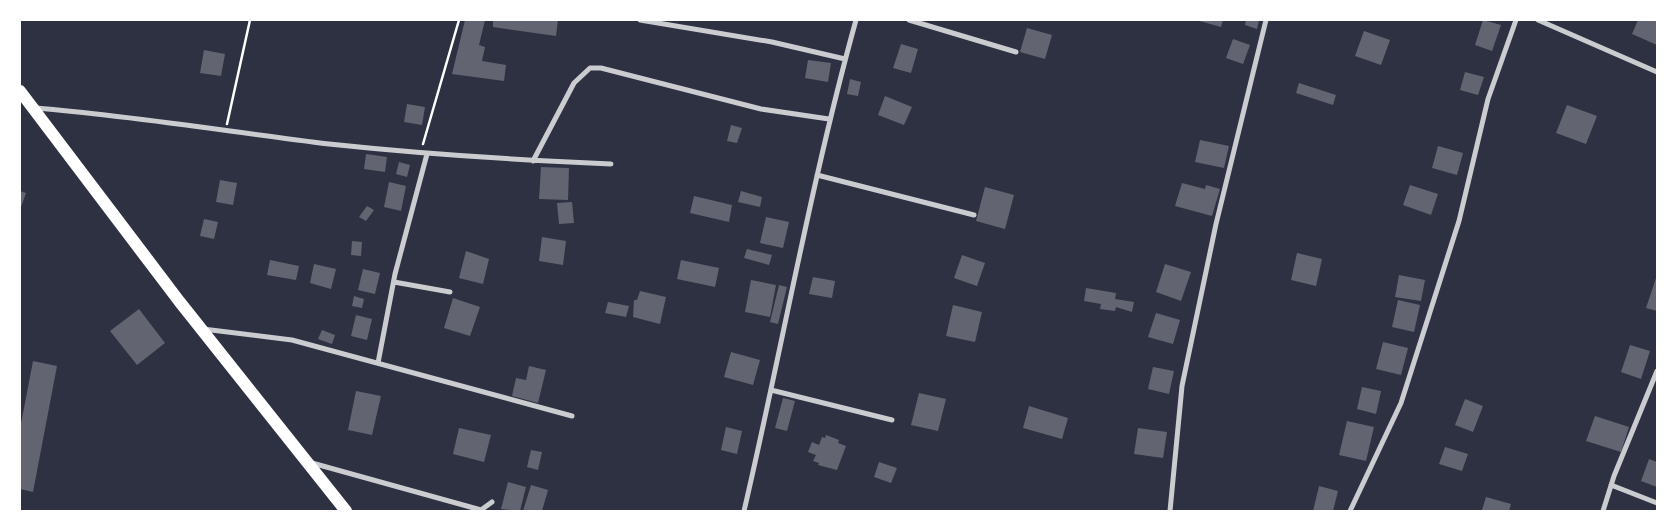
<svg xmlns="http://www.w3.org/2000/svg" width="1677" height="531" font-family="Helvetica,sans-serif">
<style>
.building{fill:#626471}
.lines{fill:none;stroke-linecap:round;stroke-linejoin:round}
.path{stroke:#fff;stroke-width:2.5}
.minor{stroke:#caccd0;stroke-width:5}
.trunk{stroke:#fff;stroke-width:12}
</style>
<rect width="100%" height="100%" fill="#2d3142"/>
<!-- building -->
<path class="building" d="M465,20H485L479,45L485,47L482,61L506,65L504,81L452,74Z
M493,20H558L556,36L493,27Z
M1196,20H1223L1221,27Z
M1246,20H1259L1257,29L1245,25Z
M1483,20L1501,25L1492,51L1475,45Z
M1638,20H1657V45L1632,34Z
M1027,28L1052,35L1045,59L1020,52Z
M1364,31L1390,40L1381,65L1355,56Z
M1233,39L1250,45L1243,64L1226,58Z
M901,44L918,49L911,73L893,68Z
M204,50L225,54L221,76L200,73Z
M808,60L831,63L828,82L805,78Z
M1465,72L1484,77L1478,95L1460,90Z
M850,79L861,82L858,96L847,94Z
M1299,83L1336,95L1333,105L1296,93Z
M885,96L912,107L904,125L878,115Z
M407,104L425,107L422,125L404,122Z
M1567,105L1597,116L1586,144L1556,133Z
M731,125L742,128L737,143L727,141Z
M1200,140L1229,146L1224,168L1195,162Z
M1438,146L1463,153L1457,175L1432,168Z
M366,154L387,157L385,172L364,169Z
M399,162L410,165L407,177L396,174Z
M541,167L569,168L568,200L539,199Z
M220,180L237,183L233,205L216,202Z
M389,182L406,186L401,211L384,207Z
M1182,183L1205,189L1206,185L1220,189L1212,216L1175,206Z
M1410,185L1438,194L1431,215L1403,205Z
M985,187L1014,195L1005,229L976,221Z
M20,191L26,193L20,210Z
M741,191L762,197L760,207L738,202Z
M694,196L732,205L729,222L690,213Z
M572,202L574,223L559,224L557,203Z
M367,206L374,210L366,221L359,217Z
M766,217L789,222L783,248L760,243Z
M204,219L218,222L214,239L200,236Z
M542,237L566,241L563,265L539,261Z
M352,241L362,242L361,256L351,255Z
M747,249L772,255L769,265L744,258Z
M466,251L489,259L483,284L459,278Z
M1297,253L1322,259L1316,286L1291,280Z
M962,255L985,263L977,286L954,278Z
M270,260L299,266L296,280L267,275Z
M681,260L719,268L715,287L677,279Z
M314,264L336,269L331,289L310,283Z
M1165,264L1191,272L1181,301L1156,292Z
M363,269L380,273L375,294L358,290Z
M1399,275L1425,280L1421,301L1395,297Z
M1657,275V311L1646,308Z
M813,277L835,281L832,298L809,294Z
M751,280L776,285L770,317L745,312Z
M779,285L787,287L778,324L770,322Z
M1086,288L1116,293L1115,299L1134,302L1132,312L1116,307L1115,311L1100,309L1101,304L1084,301Z
M640,291L666,297L660,324L633,317L634,300H637Z
M354,296L364,299L362,308L352,306Z
M453,298L480,307L470,336L444,328Z
M1398,300L1420,305L1414,332L1392,327Z
M608,302L629,306L626,317L605,313Z
M953,305L982,312L975,342L946,336Z
M139,309L165,343L137,365L110,331Z
M1156,313L1180,320L1173,344L1148,337Z
M356,315L372,319L367,340L351,336Z
M322,330L335,335L332,344L318,339Z
M1383,342L1408,348L1401,375L1376,369Z
M1630,345L1650,351L1641,379L1621,372Z
M731,352L760,360L753,385L724,377Z
M33,361L57,366L33,492L20,489V429Z
M529,366L546,370L538,403L512,396L516,378L526,380Z
M1153,367L1174,371L1169,394L1148,389Z
M1362,387L1381,391L1376,414L1357,409Z
M356,391L381,396L372,435L348,430Z
M919,393L946,399L938,431L911,425Z
M783,398L795,401L787,431L775,428Z
M1465,399L1483,406L1473,432L1455,425Z
M1029,406L1068,418L1062,439L1023,428Z
M1595,416L1629,427L1621,452L1586,441Z
M1347,421L1374,427L1366,461L1339,455Z
M726,427L742,431L737,454L721,450Z
M459,428L491,435L484,462L453,454Z
M1138,428L1167,432L1163,458L1134,454Z
M826,435L839,440L838,443L846,446L837,470L818,465L819,463L813,461L816,455L808,452L812,442L819,445L822,437L825,438Z
M1445,447L1468,454L1462,471L1439,464Z
M531,450L542,452L538,470L527,467Z
M1649,459L1657,462V487L1641,481Z
M879,462L897,468L891,483L874,477Z
M508,482L526,487L520,511L501,509Z
M531,485L548,490L542,511H523Z
M1319,486L1338,491L1333,511H1313Z
M1486,497L1511,504L1509,511L1482,510Z"/>
<g class="lines">
<!-- path -->
<path class="path" d="M227,124L250,20
M423,144L459,20"/>
<!-- minor -->
<path class="minor" d="M640,20L772,42L845,59
M909,20L1016,52
M1538,20L1657,72
M36,108C134,116 231,132 329,144C423,154 516,160 611,164
M533,161L574,83L590,68H601L761,109L829,119
M817,175L974,215
M394,282L450,292
M203,329L292,340L572,416
M378,363L395,274L427,154
M771,390L892,420
M312,463L481,510L492,502
M1611,485L1657,503
M744,511C782,348 811,182 856,20
M1170,511L1182,386L1216,224L1266,20
M1350,511L1401,403L1459,221L1488,99L1516,20
M1603,511L1614,476L1657,371"/>
<!-- trunk -->
<path class="trunk" d="M20,91L179,301L346,511"/>
</g>
<!-- border -->
<rect width="1677" height="531" fill="none" stroke="#ffffff" stroke-width="42"/>
</svg>
